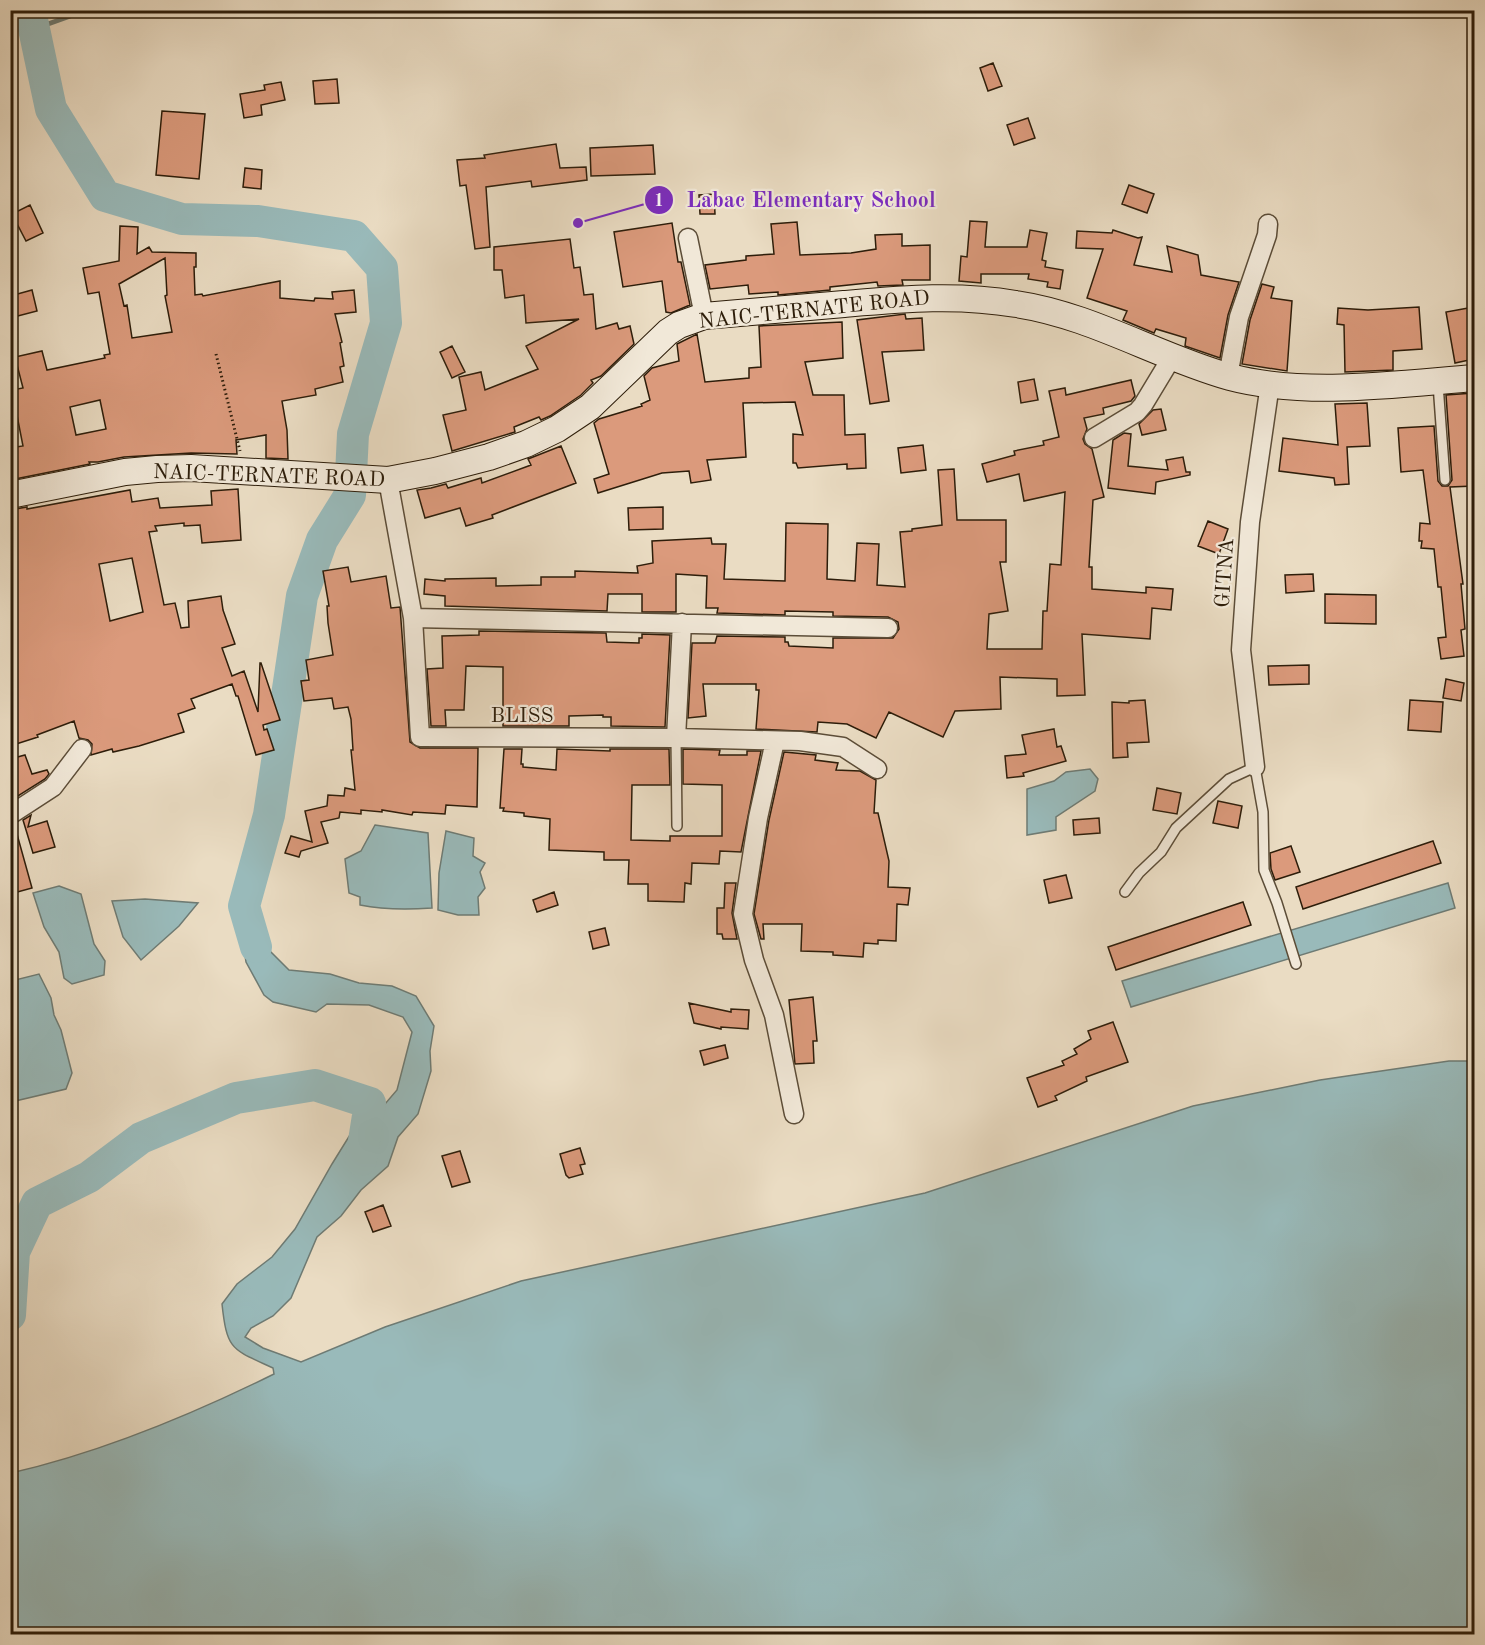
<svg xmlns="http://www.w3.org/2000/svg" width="1485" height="1645" font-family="'Old Standard TT',serif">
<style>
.water{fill:#99baba;stroke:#6e7b74;stroke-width:1.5}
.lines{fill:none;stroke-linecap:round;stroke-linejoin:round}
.stream{stroke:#6e7b74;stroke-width:5}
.river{stroke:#99baba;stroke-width:32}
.building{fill:#db9a7c;stroke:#2d1d0a;stroke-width:1.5;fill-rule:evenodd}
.lane-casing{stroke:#5c4d38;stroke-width:12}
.street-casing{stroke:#5c4d38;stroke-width:21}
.secondary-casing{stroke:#2d1d0a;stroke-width:28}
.path{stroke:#2d1d0a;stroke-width:3;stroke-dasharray:1.5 3;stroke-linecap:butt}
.lane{stroke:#f1e8d8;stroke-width:9}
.street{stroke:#f1e8d8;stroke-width:18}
.secondary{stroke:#f1e8d8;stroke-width:26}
.labels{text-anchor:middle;stroke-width:4.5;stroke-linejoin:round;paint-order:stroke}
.street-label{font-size:21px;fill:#2d1d0a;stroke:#f1e8d8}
.leader{fill:none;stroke:#7b2cbf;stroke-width:2}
.callout-dot{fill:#7b2cbf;stroke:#f1e8d8;stroke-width:2}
.mark-label{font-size:18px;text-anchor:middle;font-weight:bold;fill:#fff}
.callout-label{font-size:22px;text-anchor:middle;font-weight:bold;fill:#7b2cbf;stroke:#f1e8d8;stroke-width:4.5;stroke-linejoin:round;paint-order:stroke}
</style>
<rect width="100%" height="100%" fill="#eadcc3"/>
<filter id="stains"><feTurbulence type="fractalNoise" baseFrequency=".00333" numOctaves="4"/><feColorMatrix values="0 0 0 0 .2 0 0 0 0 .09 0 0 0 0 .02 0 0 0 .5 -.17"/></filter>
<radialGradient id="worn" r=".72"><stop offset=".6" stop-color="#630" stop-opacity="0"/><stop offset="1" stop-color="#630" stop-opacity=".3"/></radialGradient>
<!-- water -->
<path class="water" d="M1090,769L1098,779L1095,791L1056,817V830L1027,835V789L1054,781L1066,772Z
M375,825L428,833L432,908C406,910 384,910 360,905V897L349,893L345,859L361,851Z
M446,831L474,838L473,856L485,863L480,872L485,888L478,897L479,915H458L438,910L439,873Z
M1448,883L1455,908L1131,1007L1122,981Z
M59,886L81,894L94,944L105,961L104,975L72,984L64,978L59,952L44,927L33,893Z
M145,899L198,903L179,926L141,960L123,937L112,901Z
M244,906L267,948L289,970L330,974L359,983L392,986L416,996L434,1026L430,1051L431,1071L418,1114L398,1137L388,1166L361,1190L341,1216L317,1237L291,1298L273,1316L251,1328L245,1337L263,1348L301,1362L385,1327L521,1281L925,1193L1193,1106L1320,1080L1449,1061H1474V1634H11V1473C99,1453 193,1414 274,1374L273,1368C232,1349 227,1351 222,1304L237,1284L272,1257L295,1229L332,1164L353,1130L385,1104L397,1090L412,1032L403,1017L369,1005L327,1004L316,1012L273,1002L264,995L246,962L241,930Z
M39,974L51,998L54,1015L61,1030L72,1073L66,1089L11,1102V981Z"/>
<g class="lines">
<!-- stream -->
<path class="stream" d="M34,29L87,10"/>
<!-- river -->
<path class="river" d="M30,10L51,109L105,196L182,219L258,221L354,236L382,268L386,323L353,434L350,495L322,540L302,596L269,815L244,906L256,947
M10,1315L14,1252L37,1203L89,1177L141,1138L236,1098L315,1085L370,1103L361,1160"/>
</g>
<!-- building -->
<path class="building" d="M993,63L1002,86L988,91L980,68Z
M337,79L339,103L315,104L313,81Z
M281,82L285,100L261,105L262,115L244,118L240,94L265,90L264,85Z
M162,111L205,114L199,179L156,175Z
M1028,118L1035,138L1014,145L1007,125Z
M556,144L560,168L586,167L587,180L532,187L531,181L486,187L490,247L475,249L466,185L460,186L457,160L485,158L484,155Z
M653,145L655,174L591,176L590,148Z
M245,168L262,170L261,189L243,187Z
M1129,185L1154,194L1147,213L1122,204Z
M714,194L715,214H700L699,195Z
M30,205L43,233L26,241L12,214Z
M970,221L987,222L985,247H1027L1030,230L1047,233L1042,260L1046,261L1045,267L1063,270L1060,289L1047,287L1048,282L1028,279L1029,274H981V283L959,281L961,256L967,257Z
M797,222L800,255L851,253L876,249L875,235L902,234V246L930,245V280H902L903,285L878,286L877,282L830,287V290L778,295V292L749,294L748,285L710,289L705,265L746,260V256L774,254L771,224Z
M672,223L678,262H681L690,305L671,313L666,312L662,281L623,287L614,232Z
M120,226L138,227L137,254L149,247L152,252L196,253V267H194L195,295L202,294L203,296L280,281V298L314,301L315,298L333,299L332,292L354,290L356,312L335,314L342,342L340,343L344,366L340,367L343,382L315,389L316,395L282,401L287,430L288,459L266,458V435L236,440L237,454L191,453L124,457L98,462H89L90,464L10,480V448L23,446L12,390L23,388L15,357L42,351L47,370L105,358L104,355L110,354L99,292L88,294L83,268L119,261ZM165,258L167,295L165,296L172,332L132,338L127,305L124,306L119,284ZM100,400L106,429L76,435L70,407Z
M1113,230L1138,238L1142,237L1134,265L1172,272L1167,246L1198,255L1201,275L1239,282L1228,315L1220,358L1185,346L1186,338L1156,329L1154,333L1123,320L1127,311L1087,298L1103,249L1076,248L1077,231L1112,233Z
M570,239L574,268L580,267L584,295L593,294L596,329L617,323L619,329L630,326L634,344L601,376L591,380L593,383L581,395L550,416L541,420L539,417L514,427L515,432L452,451L443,415L466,410L459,377L481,372L485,390L538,369L526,346L579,319L526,323L524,295L505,298L502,270H494V247Z
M1262,284L1274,287L1271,298L1292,301L1287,371L1242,364L1250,320Z
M32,290L37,311L10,318V296Z
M1419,307L1422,349L1393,351V370L1345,372L1344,325L1337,324L1338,308L1368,310Z
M1474,307V359L1455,363L1446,312Z
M905,314L906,319L922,318L924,350L882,352L889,401L870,404L857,320Z
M842,322L843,358L805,362L813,395H844L845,435L865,434L866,468L847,469V464L798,468L796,463H793V434L803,435L795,402L743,403L746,457L707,460L711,480L691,483L689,471L662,473L598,493L594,479L609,474L594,423L599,419L642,406L641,404L650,400L644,376L652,368L679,361L677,344L697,334L705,382L749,378V368L761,367L759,326Z
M452,346L465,372L452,378L440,352Z
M1034,379L1038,400L1021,403L1018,382Z
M1131,380L1135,396L1131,401L1103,408L1104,414L1084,418L1087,429L1083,439L1085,444L1092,449L1104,497L1093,500L1089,567H1092V589L1146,593V587L1173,589L1171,610L1152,608L1150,639L1082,634L1085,695L1057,696V679L1000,677L1001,709L955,711L943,737L889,712L876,738L847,724L818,722L817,732L756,729L759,690H756V684H703L706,716L688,718L692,643H715L717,636L785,637V642H788L789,646L833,648V638H893L899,629L898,622L888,617L833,616V612L785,611V615L717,613L718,608H706L707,576L676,574V612H642V594H608L607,611L445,606V596L424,594L425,579L445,581V579L496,578V586L541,585V577H575V571L638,573L637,566L653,563L652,541L711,538L712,544H726L724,579L785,581L786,523L828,524L827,579L855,581L857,543L879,544L877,585L905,587L900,532L912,531V529L942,525L938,470L954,469L957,520H1006V562H1000L1008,611L989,614L987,649H1042L1043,611H1047L1050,564L1061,565L1065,492L1024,501L1019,474L987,482L982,464L1015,455L1014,451L1044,445L1043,441L1059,437L1049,391L1065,388L1066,395Z
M1474,393V486L1450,487L1463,584H1461L1465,629L1461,630L1464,656L1441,659L1438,638L1446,637L1441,587H1438L1434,549L1421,548L1422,541H1419L1420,523L1430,524L1423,470L1401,472L1398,428L1434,426L1438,481L1442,486H1448L1452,480L1446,395Z
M1367,403L1370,446L1347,447L1349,484L1335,485L1334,478L1279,471L1283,438L1338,445L1335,404Z
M1161,409L1166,430L1142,435L1139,424L1153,410Z
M1124,433L1131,434L1128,466L1168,470L1166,460L1183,457L1186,472H1190V475L1156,482L1155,494L1108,488L1113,440Z
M923,445L926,470L901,473L898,448Z
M561,446L576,483L492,515L493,518L466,526L460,508L425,518L417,490L431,488L446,484L448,488L481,478L482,483L531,465L528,459Z
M238,489L241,540L202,543L200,525L184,526V523L155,526L157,531L149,532L164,605L175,603L181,628L189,627L188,601L221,596L223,610L235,644L222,648L232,676L244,671L258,712L260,663H261L280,720L263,725L264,730L267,729L274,750L256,755L238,696H236L232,684L191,699L195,708L178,714L184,732L139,746L113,752L112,749L91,755L92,744L88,740L79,738L74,721L37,735L38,737L10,746V510L27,507V509L130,490L132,502L158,498L160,508L212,505L211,491ZM132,558L143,612L110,621L99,564Z
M663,507V529L629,530L628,508Z
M1208,521L1228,529L1219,554L1198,546Z
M348,567L351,582L386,576L391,608L400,607L410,742L420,748H478L477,807L446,805L445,814L413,812L412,815L382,810V812L361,810V814L340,812L339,818L321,822L328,843L301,851L299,857L285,853L291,836L312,842L305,811L327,806L328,795L344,796L345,788L355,790L351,750H353L351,719L348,707L334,709L332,698L304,701L301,681L309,680L306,660L333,655L328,623L327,606H329L323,571Z
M1313,574L1314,591L1286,593L1285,575Z
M1325,594L1376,595V624L1325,623Z
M479,631L606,633L607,642L639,643V638H642V634L670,635L665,727L611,726V717H603V715L569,716V726H503V667L466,666L464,710H445L446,726H431L427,669L443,668L442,636L479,635Z
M1309,665V684L1269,685L1268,666Z
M1446,679L1464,683L1461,701L1443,698Z
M1145,700L1149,742L1127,743L1128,757L1113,758L1112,702L1129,703V701Z
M1410,700L1443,702L1441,732L1408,730Z
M1054,729L1057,747L1061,746L1066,761L1023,773L1024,776L1007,778L1005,756L1026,754L1022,735Z
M504,749H522L521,764H523V767L556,770L557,749L610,751V749H669L670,785H632L631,840L670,841V836H722V785L683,784V749L720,750L719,755H747V751H761L741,852L720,851L719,864L692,863L691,884L685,883L684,902L648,901V884H628L629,860H604V852L549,850L550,819L524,816V813L503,811L504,808H500Z
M784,752L816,755L815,760L838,763L836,770L860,771L876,780L874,813H878L889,861L888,887L910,888L908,905L897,904L896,941L878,940V944L864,943L863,957L833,955V952L801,951L802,924H763L764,939H761L754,914L769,820Z
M25,755L32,774L47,770L49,774L45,779L10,801V788L15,786L10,774V759Z
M1157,788L1181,793L1177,814L1153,810Z
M1218,801L1242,806L1238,828L1213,823Z
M31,815L28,827L47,821L55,847L33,853L23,820Z
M1099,818L1100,833L1074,835L1073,820Z
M15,827L32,888L10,894V828Z
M1433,841L1441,863L1303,909L1296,887Z
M1291,846L1300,872L1275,880L1271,869L1270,853Z
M1066,875L1072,898L1049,903L1044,880Z
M725,883H736L732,913L737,939H723L722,934H717V908H724Z
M554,892L558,905L537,912L533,900Z
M1243,902L1251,925L1116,970L1108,947Z
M605,928L609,945L593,949L589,932Z
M813,997L817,1041H813L814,1063L795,1064L789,1000Z
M689,1003L731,1012V1009L749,1010L748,1029L721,1027V1029L694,1023Z
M1113,1022L1128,1062L1086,1077L1087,1081L1055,1096L1057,1100L1038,1107L1027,1078L1064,1065L1062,1061L1077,1054L1074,1049L1091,1039L1088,1031Z
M725,1045L728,1058L704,1065L700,1051Z
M580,1148L585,1164L580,1165L583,1174L569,1178L566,1175L560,1154Z
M460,1151L470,1182L452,1187L442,1156Z
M383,1205L391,1226L373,1232L365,1212Z"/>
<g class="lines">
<defs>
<path id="lane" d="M1438,384L1445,480
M676,738L677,826
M1125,892L1139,873L1161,852L1176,828L1229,779L1255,767L1263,812L1264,870L1277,903L1296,964"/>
<path id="street" d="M688,238L704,316
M1228,376L1239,317L1267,235L1268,224
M1094,438L1137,412L1143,405L1172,357
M388,480L413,618L420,737L676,738L800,741L843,747L877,769
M413,618L888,628
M676,738L682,623
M775,741L758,818L743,914L754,960L774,1015L794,1114
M1255,767L1241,650L1250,522L1270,384
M10,815L53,787L82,749"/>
<path id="secondary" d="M10,495L125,472L157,469L191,468L388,480L435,471L489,457L526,444L557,429L590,407L668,332L679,325L704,316C751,312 797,308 844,304C903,299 957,294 1016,304C1091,315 1158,357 1230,377C1305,397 1398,384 1474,378"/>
</defs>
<!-- lane casing -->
<use href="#lane" class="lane-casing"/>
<!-- street casing -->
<use href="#street" class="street-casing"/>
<!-- secondary casing -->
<use href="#secondary" class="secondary-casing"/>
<!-- path -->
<path class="path" d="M216,354L240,451"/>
<!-- lane -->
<use href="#lane" class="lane"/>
<!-- street -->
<use href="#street" class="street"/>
<!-- secondary -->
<use href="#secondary" class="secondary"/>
</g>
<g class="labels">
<!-- street labels -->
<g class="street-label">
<text transform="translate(814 309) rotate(-6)" y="7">NAIC-TERNATE ROAD</text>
<text transform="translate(269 475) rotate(2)" y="7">NAIC-TERNATE ROAD</text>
<text transform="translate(1224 573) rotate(-86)" y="7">GITNA</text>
<text x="522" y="722">BLISS</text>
</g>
</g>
<!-- callouts -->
<path class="leader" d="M578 223L659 200"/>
<g class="callout-dot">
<circle cx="578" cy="223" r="6"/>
<circle cx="659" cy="200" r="15"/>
</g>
<g class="mark-label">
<text x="659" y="206">1</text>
</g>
<g class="callout-label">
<text x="811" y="207">Labac Elementary School</text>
</g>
<!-- margin -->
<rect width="1485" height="1645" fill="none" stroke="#eadcc3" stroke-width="36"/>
<rect x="12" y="12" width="1461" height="1621" fill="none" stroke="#2d1d0a" stroke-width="3"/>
<rect x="18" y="18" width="1449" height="1609" fill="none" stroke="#2d1d0a" stroke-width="1.5"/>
<rect width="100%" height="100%" filter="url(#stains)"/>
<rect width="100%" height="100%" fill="url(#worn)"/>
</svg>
